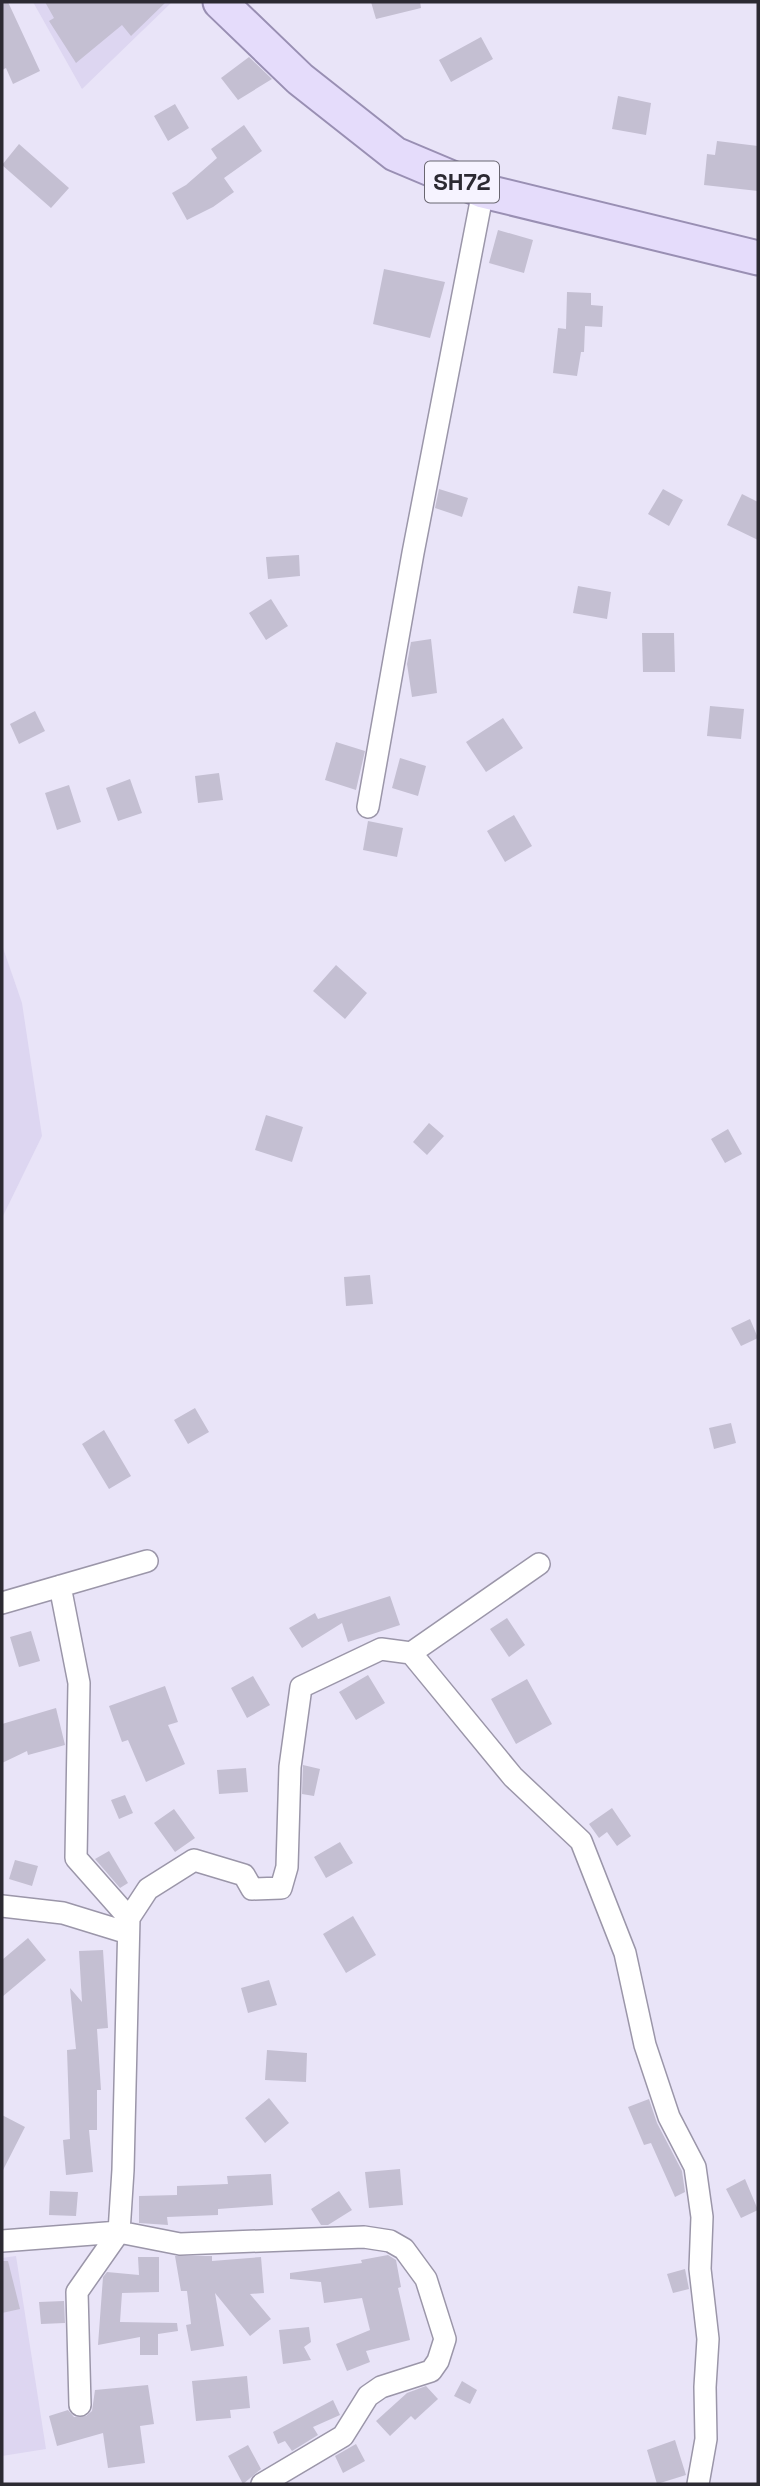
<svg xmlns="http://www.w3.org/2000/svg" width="760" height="2486" font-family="'Space Grotesk',sans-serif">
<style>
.built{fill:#ddd6f1}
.building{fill:#c4bfd2}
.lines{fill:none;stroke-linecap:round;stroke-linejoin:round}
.street-casing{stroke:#9b96a9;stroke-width:24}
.primary-casing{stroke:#998fb3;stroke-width:37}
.street{stroke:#fff;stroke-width:21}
.primary{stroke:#e5dcfb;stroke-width:33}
.labels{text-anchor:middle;stroke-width:5;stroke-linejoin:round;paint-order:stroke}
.shield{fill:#f6f3ff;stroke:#696670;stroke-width:2}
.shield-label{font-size:24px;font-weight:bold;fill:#2c2a32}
</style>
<rect width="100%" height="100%" fill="#e9e4f8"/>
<!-- built -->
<path class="built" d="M33,2H172L82,89Z
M2,945L22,1003L42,1136L2,1218Z
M16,2256L46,2449L2,2456V2258Z"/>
<!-- building -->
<path class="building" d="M2,2H8L40,71L13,84L6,68L2,70Z
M45,2H166L131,36L122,25L76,63L49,21L54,18Z
M371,2H420L421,8L376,19Z
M481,37L493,59L451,82L439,60Z
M249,57L272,79L238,100L221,78Z
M618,96L651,103L646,135L612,129Z
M175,104L189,128L168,141L154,116Z
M244,125L262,151L224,178L234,192L213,207L187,220L172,193L186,185L217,158L211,149Z
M717,141L758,146V191L704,185L707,154L715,155Z
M19,144L69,188L51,208L2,165Z
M498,230L533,240L524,273L489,263Z
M384,269L445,282L430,338L373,324Z
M567,292L591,293V305L603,306L602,327L585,326L584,352H581L577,376L553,373L558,328L566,329Z
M439,489L468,498L462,517L435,508Z
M663,489L683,500L669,526L648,514Z
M742,494L758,502V540L727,525Z
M299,555L300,576L268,579L266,557Z
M578,586L611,592L607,619L573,613Z
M271,599L288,626L266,640L249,613Z
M642,633H674L675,672H643Z
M431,639L437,693L412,697L407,664L411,642Z
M710,706L744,709L741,739L707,736Z
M35,711L45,731L19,744L10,724Z
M503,718L523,748L486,772L466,742Z
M336,742L365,751L356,790L325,780Z
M400,758L426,766L418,796L392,788Z
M219,773L223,800L198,803L195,776Z
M130,779L142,813L118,821L106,788Z
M69,785L81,822L57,830L45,793Z
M514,815L532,846L505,862L487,831Z
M368,821L403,828L397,857L363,850Z
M336,965L367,993L345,1019L313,991Z
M266,1115L303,1127L292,1162L255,1150Z
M429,1123L444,1136L427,1155L413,1142Z
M728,1129L742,1154L725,1163L711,1139Z
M370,1275L373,1304L346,1306L344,1277Z
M750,1319L758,1338L741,1346L731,1328Z
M195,1408L209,1432L188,1444L174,1420Z
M731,1423L736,1443L714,1449L709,1428Z
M104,1430L131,1476L109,1489L82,1444Z
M390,1596L400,1625L348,1642L342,1623L302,1648L289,1628L315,1613L318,1619Z
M507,1618L525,1645L509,1657L490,1629Z
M31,1631L40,1661L19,1667L10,1637Z
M368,1675L385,1703L356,1720L339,1692Z
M253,1676L270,1705L247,1718L231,1688Z
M527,1679L552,1724L516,1744L491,1699Z
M165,1686L178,1722L168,1725L185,1764L146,1782L128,1740L122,1742L109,1706Z
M56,1708L65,1745L28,1755L27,1751L2,1763V1724Z
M303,1765L320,1769L314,1796L302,1794Z
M246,1768L248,1792L219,1794L217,1770Z
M125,1795L133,1813L119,1819L111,1800Z
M612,1808L631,1836L617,1846L607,1832L599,1838L589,1824Z
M174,1809L195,1838L175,1852L154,1823Z
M340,1842L353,1863L326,1878L314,1857Z
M109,1851L128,1883L120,1888L95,1859Z
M15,1860L38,1866L32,1886L9,1879Z
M353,1916L376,1955L346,1973L323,1934Z
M28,1938L46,1960L2,1997V1960Z
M103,1950L108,2028L97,2029L101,2090H97V2130H89L93,2172L66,2175L63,2140L70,2139L67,2050L76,2049L70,1988L82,2002L79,1951Z
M269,1980L277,2005L248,2013L241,1988Z
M267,2050L307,2053L306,2082L265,2080Z
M269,2098L289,2123L265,2143L245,2118Z
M649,2099L657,2123L682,2171L685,2192L675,2197L651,2143L644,2145L628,2107Z
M2,2115L25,2127L2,2172Z
M400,2169L403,2205L369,2208L365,2172Z
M271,2174L273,2205L218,2209V2215L167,2217L168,2225L139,2223V2196L177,2195V2186L228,2184L227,2176Z
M745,2179L758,2210L741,2218L726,2189Z
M50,2191L78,2192L76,2216L49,2215Z
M339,2191L352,2210L328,2225H321L311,2209Z
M388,2255L396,2260L401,2287L398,2288L410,2340L366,2351L370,2362L347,2371L336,2344L370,2330L362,2298L324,2303L321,2282L290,2279V2273L362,2263L361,2260Z
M175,2256H212V2261L261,2257L264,2293L250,2294L271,2319L250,2336L215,2293L224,2346L191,2351L186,2325L191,2324L187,2291H181Z
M138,2257H159V2292L122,2293L120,2322L177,2323L178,2331L158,2334V2355H140V2337L98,2345L103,2277L107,2272L139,2275Z
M2,2261H8L20,2309L2,2313Z
M685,2269L689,2289L673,2293L667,2274Z
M64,2301L65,2323L41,2324L39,2302Z
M309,2327L311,2342L304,2347L311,2360L283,2364L279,2330Z
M247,2376L250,2408L230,2410L231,2418L196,2421L192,2381Z
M462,2381L477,2390L470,2404L454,2396Z
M148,2385L154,2424L140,2426L145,2463L108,2468L103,2433L57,2446L49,2416L68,2410L74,2417L86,2416L92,2411L95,2390Z
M426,2386L438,2399L415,2420L411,2416L390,2436L376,2421L407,2393Z
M333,2400L340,2415L313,2427L318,2435L292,2451L285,2441L278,2444L273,2432Z
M675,2440L686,2475L657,2484L647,2450Z
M356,2444L365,2461L343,2473L335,2456Z
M248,2445L261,2469L243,2484L228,2456Z"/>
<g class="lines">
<defs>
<path id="street" d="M368,807L413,553L483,191
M60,1586L79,1683L76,1858L129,1918
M2,1603L147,1561
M411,1653L539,1564
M2,1906L63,1913L128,1933
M2,2241L119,2232
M80,2405L77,2292L119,2232
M262,2484L343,2436L368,2396L381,2387L431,2371L438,2361L445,2339L426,2279L404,2249L390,2241L364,2237L180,2244L119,2232L123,2170L129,1918L148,1889L194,1860L244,1875L252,1889L281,1888L287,1867L290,1767L301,1687L381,1649L411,1653L513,1777L581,1841L625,1953L645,2045L669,2117L695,2167L702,2217L700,2269L708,2339L705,2387L706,2439L698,2484"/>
<path id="primary" d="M220,2L300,79L395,154L483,191L758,258"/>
</defs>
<!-- street casing -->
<use href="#street" class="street-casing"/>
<!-- primary casing -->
<use href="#primary" class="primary-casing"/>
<!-- street -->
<use href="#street" class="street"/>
<!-- primary -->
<use href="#primary" class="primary"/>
</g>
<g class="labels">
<!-- shield labels -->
<rect class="shield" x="425" y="161.5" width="74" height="41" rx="5"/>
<g class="shield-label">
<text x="462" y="190">SH72</text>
</g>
</g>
<!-- border -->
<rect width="760" height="2486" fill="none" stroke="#2c2a32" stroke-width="7"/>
</svg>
